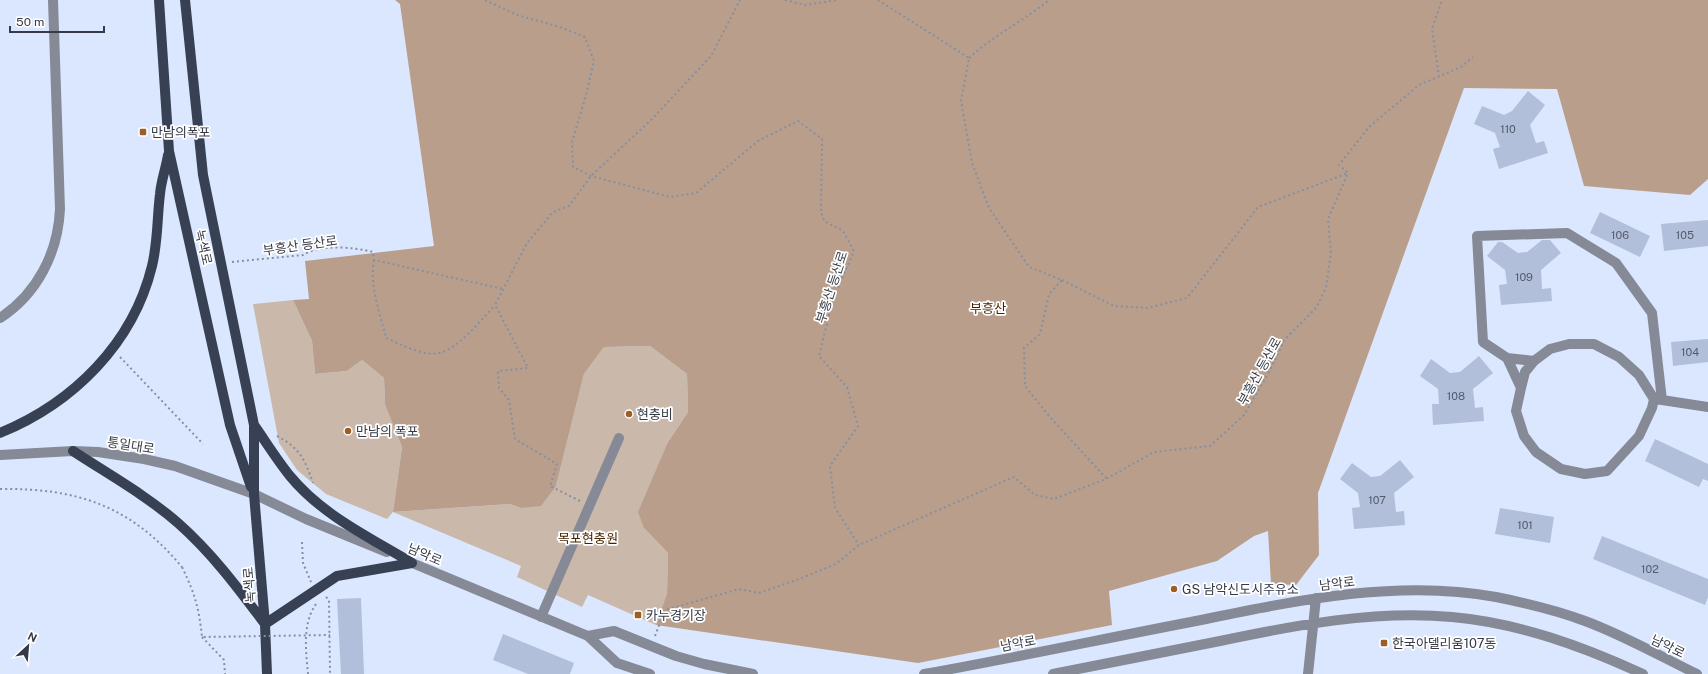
<svg xmlns="http://www.w3.org/2000/svg" width="1708" height="674" font-family="'Public Sans','Noto Sans KR',sans-serif">
<style>
.green{fill:#cab8ab}
.forest{fill:#b99f8b}
.building{fill:#b2bfdb}
.lines{fill:none;stroke-linecap:round;stroke-linejoin:round}
.path{stroke:#868fa0;stroke-width:2;stroke-dasharray:2 3;stroke-linecap:butt}
.minor{stroke:#858a96;stroke-width:10}
.major{stroke:#384154;stroke-width:10}
.path-bridge{stroke:#868fa0;stroke-width:2;stroke-dasharray:2 3;stroke-linecap:butt}
.poi-dot{fill:#9d5e25;stroke:#fff;stroke-width:1.5}
.labels{text-anchor:middle;stroke-width:3.5;stroke-linejoin:round;paint-order:stroke}
.number-label{font-size:11px;fill:#545b6b}
.poi-label{font-size:13px;fill:#353a46;stroke:#fff;text-anchor:start}
.street-label{font-size:13px;fill:#353a46;stroke:#fff}
.park-label{font-size:13px;fill:#482400;stroke:#fff}
</style>
<rect width="100%" height="100%" fill="#dbe7ff"/>
<!-- green -->
<path class="green" d="M293,300L312,341L315,374L347,371L362,360L384,378L385,405L402,447L393,512L510,504L521,508L556,486L584,374L604,347L650,346L687,374L688,412L668,442L644,528L668,553L667,593L656,625L588,595L582,607L517,577L521,566L393,512L387,519L326,494L297,470L279,443L253,304Z"/>
<!-- forest -->
<path class="forest" d="M395,0H1708V179L1690,195L1584,186L1557,89L1464,88L1318,493L1319,555L1296,585L1271,584L1268,531L1254,536L1217,561L1109,591L1112,625L918,663L656,625L667,593L668,553L644,528L638,512L668,442L688,412L687,374L650,346L604,347L584,374L556,486L541,506L521,508L510,504L393,512L402,447L385,405L384,378L362,360L347,371L315,374L312,341L293,300L309,299L305,261L434,246L400,4Z"/>
<!-- building -->
<path class="building" d="M1528,91L1545,105L1530,125L1536,143L1544,141L1548,153L1499,169L1493,149L1500,147L1495,133L1474,124L1482,106L1504,115L1512,111Z
M1600,212L1650,236L1640,257L1590,233Z
M1708,220V246L1664,251L1661,224Z
M1542,240H1550L1561,253L1541,270L1542,289L1551,288L1552,301L1501,305L1499,285L1507,284L1505,270L1487,256L1498,242H1502L1518,253L1527,252Z
M1708,339V362L1673,366L1671,342Z
M1479,356L1493,373L1473,389L1475,408L1483,407L1484,421L1433,425L1432,404H1439L1438,389L1420,376L1431,359L1450,373L1460,372Z
M1655,439L1708,464V481L1703,479L1699,487L1645,461Z
M1400,460L1414,477L1394,493L1396,512L1404,511L1405,525L1354,529L1352,508L1360,507L1358,493L1340,479L1352,463L1371,477L1380,476Z
M1500,508L1554,517L1550,543L1495,534Z
M1602,536L1708,579V597L1705,605L1593,559Z
M361,598L364,674H341L337,599Z
M503,634L574,663L570,674H528L493,660Z"/>
<g class="lines">
<!-- path -->
<path class="path" d="M485,0L517,15L560,27L585,37L594,61L585,99L572,142L573,167L591,176L670,197L696,193L758,141L798,121L822,139L821,212L824,221L843,231L854,251L833,299L819,356L847,387L858,426L830,466L835,508L859,545
M785,0L805,5L837,0
M878,0L969,58L961,101L972,163L989,208L1029,267L1062,280L1049,294L1040,334L1024,348L1025,386L1049,416L1106,478
M969,58C993,36 1023,21 1049,0
M1439,77L1432,29L1442,0
M374,260C369,285 380,313 386,338C400,344 424,357 439,353C458,349 482,319 495,305
M232,262L303,255C320,244 354,247 373,252L374,260L503,289
M1062,280L1114,306L1148,308L1187,298L1258,207L1348,173
M120,357L203,444
M277,436C300,448 305,460 313,483
M0,489C78,488 131,506 182,567
M580,501L550,486L557,464L515,439L509,400L499,388L498,371L528,368L495,305L527,243L553,212L569,206L591,176L652,119L711,56L740,0
M302,542L303,563L311,582
M326,597L329,600L330,674
M655,636L665,610L739,589L759,593L799,579L836,564L859,545L1014,477L1035,495L1054,499L1106,479L1154,452L1210,446L1244,415L1268,374L1285,339L1316,308L1326,288L1331,253L1328,219L1348,173L1339,165L1369,127L1419,85L1461,67L1473,57
M202,637L224,660L225,674
M308,674C306,651 302,624 316,604"/>
<!-- minor -->
<path class="minor" d="M0,318C37,294 58,253 60,209L53,0
M1507,358L1534,361L1550,349L1569,344H1594L1619,357L1639,375L1654,399
M1521,388L1525,372L1534,361
M1662,400L1654,399L1652,408L1639,436L1607,471L1585,474L1561,469L1536,452L1524,436L1516,411L1521,388L1507,358L1483,342L1477,236L1567,233L1616,263L1652,313L1662,400L1708,407
M0,455L73,451L98,452L144,459L175,466L254,494L306,519L387,552
M405,560L588,636L617,663L650,674
M541,617L619,438
M588,636L614,631L676,656L704,664L753,674
M924,674C1014,658 1102,639 1191,622C1290,602 1395,578 1496,597C1526,603 1556,610 1585,621C1623,635 1660,656 1697,674
M1053,674C1109,663 1164,652 1220,641C1296,625 1374,610 1452,617C1519,623 1582,646 1643,674
M1308,674L1316,598"/>
<!-- major -->
<path class="major" d="M159,0L169,151L230,425L251,487
M185,0L203,175L254,425V494L265,624L267,674
M254,425C266,442 277,460 290,476C322,515 369,537 412,563
M0,433C73,403 133,344 152,266C158,242 157,218 160,194C161,181 166,168 168,155
M73,451C108,474 146,495 178,523C212,553 238,588 265,624L337,576L412,563"/>
<!-- path-bridge -->
<path class="path-bridge" d="M182,567C195,594 199,608 202,637L330,635"/>
</g>
<!-- markers -->
<g class="poi-dot">
<rect x="139" y="128" width="8" height="8" rx="2"/>
<circle cx="629" cy="414" r="4"/>
<circle cx="348" cy="431" r="4"/>
<circle cx="1174" cy="589" r="4"/>
<rect x="634" y="611" width="8" height="8" rx="2"/>
<rect x="1380" y="639" width="8" height="8" rx="2"/>
</g>
<g class="labels">
<!-- number labels -->
<g class="number-label">
<text x="1508" y="133">110</text>
<text x="1620" y="239">106</text>
<text x="1685" y="239">105</text>
<text x="1524" y="281">109</text>
<text x="1690" y="356">104</text>
<text x="1456" y="400">108</text>
<text x="1377" y="504">107</text>
<text x="1525" y="529">101</text>
<text x="1650" y="573">102</text>
</g>
<!-- poi labels -->
<g class="poi-label">
<text x="151" y="137">만남의폭포</text>
<text x="637" y="419">현충비</text>
<text x="356" y="436">만남의 폭포</text>
<text x="1182" y="594">GS 남악신도시주유소</text>
<text x="646" y="620">카누경기장</text>
<text x="1392" y="648">한국아델리움107동</text>
</g>
<!-- street labels -->
<g class="street-label">
<text transform="translate(300 245) rotate(-8)" y="5">부흥산 등산로</text>
<text transform="translate(204 247) rotate(77)" y="5">녹색로</text>
<text transform="translate(831 287) rotate(-72)" y="5">부흥산 등산로</text>
<text transform="translate(1259 371) rotate(-61)" y="5">부흥산 등산로</text>
<text transform="translate(131 445) rotate(9)" y="5">통일대로</text>
<text transform="translate(425 554) rotate(23)" y="5">남악로</text>
<text transform="translate(1337 583) rotate(-7)" y="5">남악로</text>
<text transform="translate(249 585) rotate(-95)" y="5">녹색로</text>
<text transform="translate(1018 643) rotate(-11)" y="5">남악로</text>
<text transform="translate(1668 646) rotate(26)" y="5">남악로</text>
</g>
<!-- park labels -->
<g class="park-label">
<text x="988" y="313">부흥산</text>
<text x="588" y="543">목포현충원</text>
</g>
</g>
<!-- north arrow -->
<g transform="translate(28 646) rotate(26)" stroke="#ffffff" stroke-width="3" paint-order="stroke">
<path d="M0-3L7 15L0 10L-7 15Z" fill="#353a46"/>
<text y="-6" font-size="11" font-weight="bold" text-anchor="middle" fill="#353a46">N</text>
</g>
<!-- scale -->
<path d="M10 26v6h94v-6" fill="none" stroke="#353a46" stroke-width="2"/>
<text x="16" y="26" font-size="12" fill="#353a46" stroke="#ffffff" stroke-width="3" paint-order="stroke">50 m</text>
</svg>
